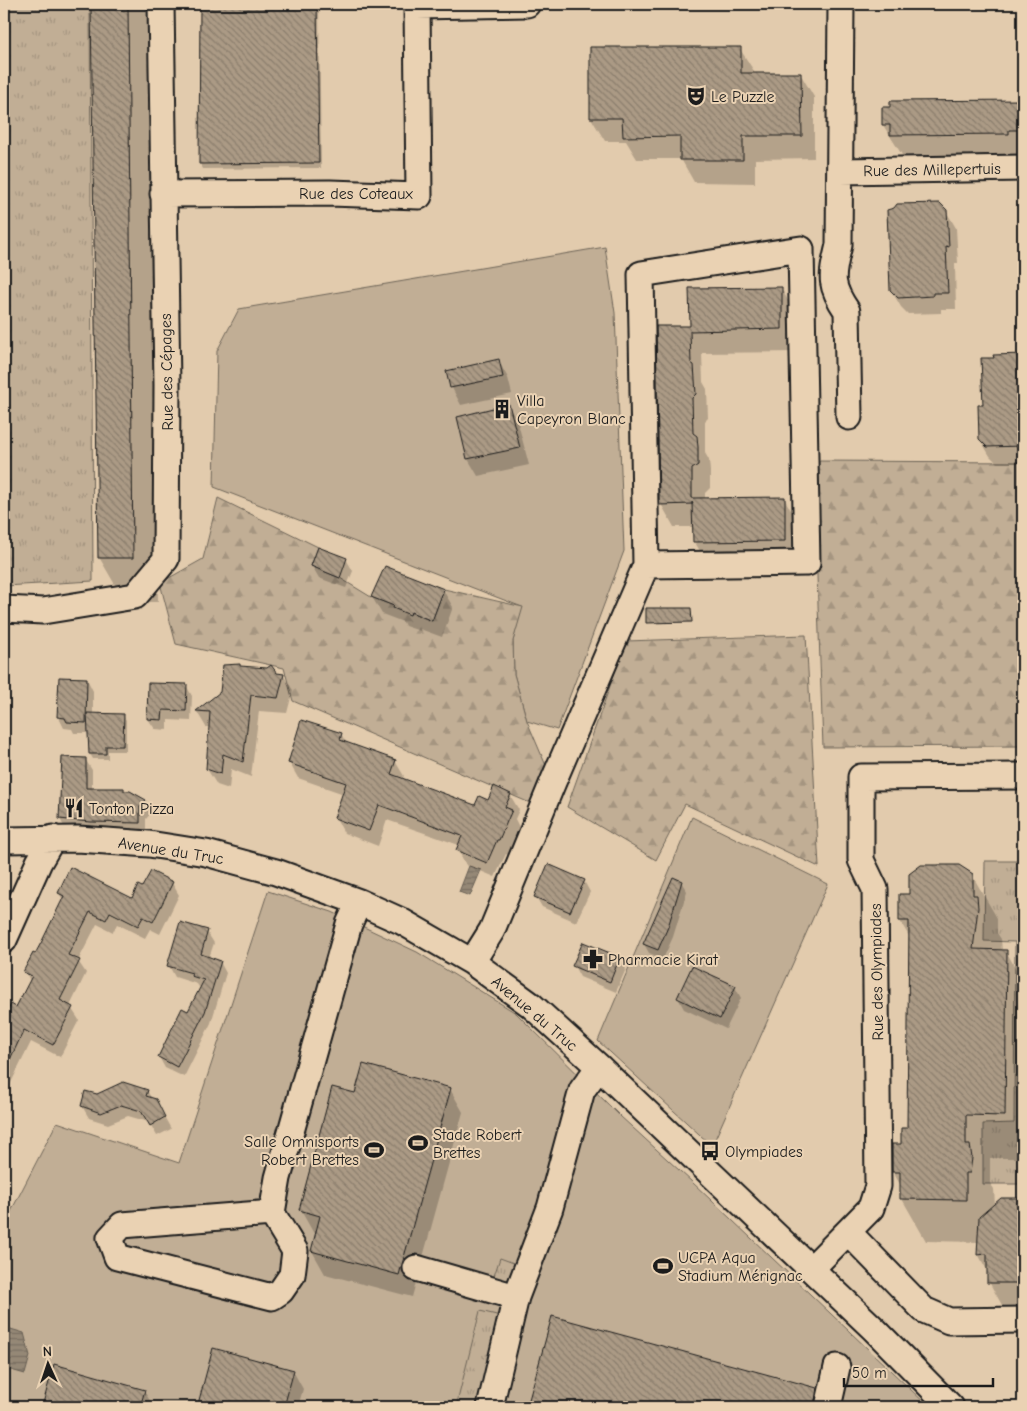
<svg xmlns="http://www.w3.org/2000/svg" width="1027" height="1411" font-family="'Comic Neue',sans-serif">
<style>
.green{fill:#c1ae95;stroke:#6e6558}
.forest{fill:url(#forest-firs);stroke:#6e6558}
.park{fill:url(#park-tufts);stroke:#6e6558}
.water{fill:url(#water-rules);stroke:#655d52}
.shadow{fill:#0003}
.building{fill:url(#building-back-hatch);stroke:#1c1c1c}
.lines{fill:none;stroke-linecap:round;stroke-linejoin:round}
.minor-casing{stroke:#1c1c1c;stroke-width:29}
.minor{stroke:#ead2b3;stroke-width:25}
.labels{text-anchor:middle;stroke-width:4;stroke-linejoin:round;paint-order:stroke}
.poi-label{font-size:16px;fill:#1c1c1c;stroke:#ead2b3;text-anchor:start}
.street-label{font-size:16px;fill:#1c1c1c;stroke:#ead2b3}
</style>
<defs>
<pattern id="forest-firs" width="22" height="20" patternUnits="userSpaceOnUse" patternTransform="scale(1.25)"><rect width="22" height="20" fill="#c1ae95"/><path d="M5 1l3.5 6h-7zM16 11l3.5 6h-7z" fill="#a59580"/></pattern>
<pattern id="park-tufts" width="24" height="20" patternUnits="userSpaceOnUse" patternTransform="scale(1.25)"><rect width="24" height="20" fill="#c1ae95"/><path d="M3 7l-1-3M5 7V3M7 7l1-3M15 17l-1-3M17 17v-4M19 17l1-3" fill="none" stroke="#a59580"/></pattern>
<pattern id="water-rules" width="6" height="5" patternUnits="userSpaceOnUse" patternTransform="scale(1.25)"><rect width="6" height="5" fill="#958876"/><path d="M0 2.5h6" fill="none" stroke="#796e60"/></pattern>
<pattern id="building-back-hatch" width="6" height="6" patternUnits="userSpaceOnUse" patternTransform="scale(1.25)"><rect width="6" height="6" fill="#ab9a85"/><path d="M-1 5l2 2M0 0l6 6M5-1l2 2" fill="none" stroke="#8a7d6c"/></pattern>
</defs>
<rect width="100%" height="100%" fill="#e2cbad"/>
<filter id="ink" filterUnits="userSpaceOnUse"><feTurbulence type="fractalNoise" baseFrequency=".02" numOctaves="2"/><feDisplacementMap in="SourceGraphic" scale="10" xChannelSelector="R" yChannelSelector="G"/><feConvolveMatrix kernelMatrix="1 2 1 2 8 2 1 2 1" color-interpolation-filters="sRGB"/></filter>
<g filter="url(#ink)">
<!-- green -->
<path class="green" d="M605,247L615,313L624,551L557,730L527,721L514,674L513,641L522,607L214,487L217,351L239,309Z
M692,817L828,884L712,1146L598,1041Z
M268,891L332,912L417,952L516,1013L620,1116L692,1182L929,1407H4V1225L57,1122L179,1163Z"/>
<!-- forest -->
<path class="forest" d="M813,461L1023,462V746L823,747Z
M218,498L318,547L311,566L340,578L371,597L432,621L444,589L523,607L513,641L514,674L527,721L553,782L537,806L293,701L284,668L176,644L160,583L203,559Z
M806,635L819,867L685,804L656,860L567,807L626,641Z"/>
<!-- park -->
<path class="park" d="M4,4H90L93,581L4,586Z
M985,861H1023V1184H983V1124L1014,1123L1015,942L984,941Z
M500,1258L519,1265L511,1288L492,1282Z
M480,1311L505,1317L483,1407H456Z"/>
<!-- water -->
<path class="water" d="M469,866L481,870L470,896L459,892Z
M4,1327L24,1333L30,1356L25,1374L4,1368Z"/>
<!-- shadow -->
<path class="shadow" d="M94,4H153L158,602H125L99,557Z
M200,4H319L321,168L203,169L200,163Z
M591,49H740L754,71V74L801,75L814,97V158L755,159V183L694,182L681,159H637L626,141H605L591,118Z
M1023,101V156L904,158L883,125L891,109V102Z
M946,211L956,228L958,263H955L956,309H941V313L908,314L901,307L891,290Z
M781,288L794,311L795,352L702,353L703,382L707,389L708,418L705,421V453L709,460L710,471V488L705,493V499L784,498L797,521L798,563L708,564L694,541V527H674L661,504L658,328L691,327Z
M1023,355V463H997L990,456L980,439L984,406L995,356Z
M498,360L508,378L512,394L461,405L452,388L448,372Z
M508,406L518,423L529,465L478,476L468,459L458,418Z
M346,559L353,571L346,588L319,578L312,566Z
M443,590L453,607L442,637L420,629V631L405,626L403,622L382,614L372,597Z
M241,667L283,675L293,690L287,713L259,711L251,777L231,769L229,789L217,785L207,769L210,727H206L197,712L222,693Z
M87,679L93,691V714L123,715L126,720V751H108V759H93L90,754L89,733H74L72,729L64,728L58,716Z
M186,685L192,696L191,721L168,720V730L155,729L148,719Z
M341,734L347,744L395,761L404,776L402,779L476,807L510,795L519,810L515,819L519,827L508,855L506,854L495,877L466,865L458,850L459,845L387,820L378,846L344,833L336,818L344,794L298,778L289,762Z
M85,759L92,770V790H123L125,793H129L145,801L152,812L146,819V833L66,830L60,819Z
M972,875L997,918V933L1001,939L1002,951H1006L1023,982V1158H990V1183L994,1189L995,1205L1002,1200L1023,1199V1321H1011L989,1282L988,1272L978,1254L979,1242L926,1241L902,1199L901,1186L893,1172V1146H902L909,1129L910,938L900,921L910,896Z
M584,881L590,892L576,922L542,907L536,897Z
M681,882L687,891L673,937L663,959L649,953L644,944Z
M172,883L179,895L160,934L150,929L145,938L117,924L113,932L97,924L78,961L86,973L70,1006L79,1020L60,1057L31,1042L4,1097V1022L12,1006L17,1009L30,981L25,971L36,955L63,900L59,893L132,900L143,889Z
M207,932L214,943L209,958L220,962L226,973L211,1023L184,1077L165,1068L159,1057L189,1013L202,988L199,987L197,984L175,977L169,966Z
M620,958L626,969L616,992L580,977L574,966Z
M735,987L741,998L726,1029L684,1009L678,998Z
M450,1089L463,1112L412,1297L325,1274L312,1251L317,1233L313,1232L300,1209L356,1095Z
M147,1091L152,1099L155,1100L171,1129L157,1136L149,1122L128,1116L108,1124L89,1118L82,1106Z
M4,1121L7,1126L4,1132Z
M553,1317L817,1390L827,1407H528Z
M55,1365L144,1391L154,1407H43Z
M293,1371L303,1389L298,1407H201L199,1404Z"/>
<!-- building -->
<path class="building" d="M91,4H128L133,558H98Z
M200,4H317L319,163L199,164Z
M590,47H741V73H801L802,136H743V160H680V136L623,137L622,118H590Z
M1023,100V130H1009V134L890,135V125H882V107H890V101Z
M940,203L947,210L949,247L946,246L948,293H933V296L898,298L890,290L887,210L894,208L897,204Z
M782,287V329L690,331L691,363L694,365L696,394L692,398L693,433L697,436L698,447V465L692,469V498L785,497V541L693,542L692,502L693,504L659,505L656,326H690L689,288Z
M1023,354V446L987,447L979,439L978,405H983L981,358H994L993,355Z
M499,359L503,377L450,388L446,371Z
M509,404L520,448L467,459L457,417Z
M318,547L347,558L340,578L311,566Z
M385,566L444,589L432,621L411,612L410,615L393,608L394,606L371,597Z
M646,608H691L692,622L646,623Z
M240,664V666L267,668L271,665L277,673L284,674L278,698L251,695L243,762L223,754L221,774L206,769L210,712L196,711L220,692L223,665Z
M59,677L87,678L86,723L67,722L65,718L57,717Z
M148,683L187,684L186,711L163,710L162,720L147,719Z
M87,713L124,714L123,746H106V754H89Z
M301,720L342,733L340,740L396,760L391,774L475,805L479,796L488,800L494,786L511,794L505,807L512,810L499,840H497L487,863L456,850L462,836L379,805L369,831L334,818L346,783L288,763Z
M62,757L86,758V788H124V791H130L146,800L140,807V823L91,822L59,819Z
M548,864L585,880L570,912L534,897Z
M921,865H959L973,874V895H977L978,908L973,949L1007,950L1005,1116L966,1115V1145H970L972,1158L970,1173H966V1200L900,1199V1172H892V1144H901V1128H907L909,921H899V894H909V874Z
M70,867L132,898L138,885L142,887L151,871L173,882L153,922L143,917L138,926L110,912L106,920L90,912L68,955L80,960L60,1000L73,1007L53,1045L24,1030L4,1072V1018L11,1004L16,1007L32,976L23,972L33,953L35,954L42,941L64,896L58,893Z
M673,877L682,881L668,927L658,950L643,944Z
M180,922L208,930L201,954L221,961L205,1012L177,1067L158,1057L182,1008L188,1011L204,980L191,976L192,973L167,966Z
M583,942L620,957L610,982L572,966Z
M692,966L736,986L720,1019L677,998Z
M363,1064L451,1088L399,1275L311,1251L320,1216L299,1210L332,1087L355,1093Z
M123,1082L148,1090L146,1096L156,1099L165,1117L150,1126L141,1111L121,1105L101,1113L81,1106L85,1091L97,1094Z
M1001,1198H1023V1283H987V1254L977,1255L979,1217Z
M552,1316L817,1388L814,1407H527Z
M213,1348L294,1370L284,1407H210L198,1404Z
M54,1364L145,1390L140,1407H42Z"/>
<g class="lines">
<defs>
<path id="minor" d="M841,4L839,245C832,276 828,283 847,311L849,417
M417,6L527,4
M841,171L1023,168
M163,194L330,193L419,196L417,4
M4,609L43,611L135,596L166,559L167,385L161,4
M4,840L78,839L149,844L206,853L276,872L359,902L401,921L472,962L531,1005L599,1067L875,1330L951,1407
M4,940L39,862L53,838
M472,962L492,930L553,782L646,565L641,274L801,249L807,563L646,565
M272,1213L295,1251L292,1275L281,1291L272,1297L117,1257L110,1238L122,1225L272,1213L278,1178L349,924L359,902
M849,1233L924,1310L949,1321L1023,1320
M416,1268L516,1297
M811,1269L871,1208L878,1186L875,889L861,860V777L1023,776
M490,1407L516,1297L550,1208L582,1090L599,1067
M828,1407L837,1367"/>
</defs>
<!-- minor casing -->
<use href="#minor" class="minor-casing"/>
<!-- minor -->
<use href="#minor" class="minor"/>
</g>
</g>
<!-- icons -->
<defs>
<symbol id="theatre-bare" viewBox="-9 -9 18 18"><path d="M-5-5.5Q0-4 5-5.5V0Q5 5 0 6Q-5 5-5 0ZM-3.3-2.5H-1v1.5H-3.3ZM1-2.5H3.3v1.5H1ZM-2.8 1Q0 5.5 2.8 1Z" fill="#1c1c1c" stroke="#ead2b3" stroke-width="2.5" paint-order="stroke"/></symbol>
<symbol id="building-bare" viewBox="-9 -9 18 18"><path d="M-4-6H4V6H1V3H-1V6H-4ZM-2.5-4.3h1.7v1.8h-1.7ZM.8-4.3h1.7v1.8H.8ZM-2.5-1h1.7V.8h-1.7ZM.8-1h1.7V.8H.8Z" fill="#1c1c1c" stroke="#ead2b3" stroke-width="2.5" paint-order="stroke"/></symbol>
<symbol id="restaurant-bare" viewBox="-9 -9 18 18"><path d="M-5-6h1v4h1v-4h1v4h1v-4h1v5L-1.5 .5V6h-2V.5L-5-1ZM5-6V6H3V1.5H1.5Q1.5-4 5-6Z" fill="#1c1c1c" stroke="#ead2b3" stroke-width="2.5" paint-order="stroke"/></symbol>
<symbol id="pharmacy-bare" viewBox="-9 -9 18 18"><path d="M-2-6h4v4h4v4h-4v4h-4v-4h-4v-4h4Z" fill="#1c1c1c" stroke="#ead2b3" stroke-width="2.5" paint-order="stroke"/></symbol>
<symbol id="stadium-bare" viewBox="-9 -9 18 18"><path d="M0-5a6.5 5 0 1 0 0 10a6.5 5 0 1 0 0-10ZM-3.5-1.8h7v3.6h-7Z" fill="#1c1c1c" stroke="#ead2b3" stroke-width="2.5" paint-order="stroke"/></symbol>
<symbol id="bus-bare" viewBox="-9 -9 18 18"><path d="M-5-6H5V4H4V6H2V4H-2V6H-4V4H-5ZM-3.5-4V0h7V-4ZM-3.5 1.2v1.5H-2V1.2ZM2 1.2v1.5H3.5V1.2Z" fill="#1c1c1c" stroke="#ead2b3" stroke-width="2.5" paint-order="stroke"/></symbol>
</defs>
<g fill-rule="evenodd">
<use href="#theatre-bare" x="682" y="82" width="28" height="28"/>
<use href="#building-bare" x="488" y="395" width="28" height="28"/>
<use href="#restaurant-bare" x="60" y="794" width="28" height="28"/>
<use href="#pharmacy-bare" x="579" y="945" width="28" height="28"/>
<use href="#stadium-bare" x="404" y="1129" width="28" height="28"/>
<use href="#stadium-bare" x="360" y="1136" width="28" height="28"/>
<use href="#bus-bare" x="696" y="1137" width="28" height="28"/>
<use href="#stadium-bare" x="649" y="1252" width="28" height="28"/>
</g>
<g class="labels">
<!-- poi labels -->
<g class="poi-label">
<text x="711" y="102">Le Puzzle</text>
<text x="517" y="406">Villa<tspan x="517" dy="18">Capeyron Blanc</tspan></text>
<text x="89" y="814">Tonton Pizza</text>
<text x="608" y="965">Pharmacie Kirat</text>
<text x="433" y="1140">Stade Robert<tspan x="433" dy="18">Brettes</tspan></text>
<text x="359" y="1147" text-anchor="end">Salle Omnisports<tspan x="359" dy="18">Robert Brettes</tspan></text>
<text x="725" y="1157">Olympiades</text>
<text x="678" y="1263">UCPA Aqua<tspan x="678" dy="18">Stadium Mérignac</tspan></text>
</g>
<!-- street labels -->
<g class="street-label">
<text transform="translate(932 169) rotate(-1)" y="6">Rue des Millepertuis</text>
<text x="356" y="199">Rue des Coteaux</text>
<text transform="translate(166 372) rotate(-91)" y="6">Rue des Cépages</text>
<text transform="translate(171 850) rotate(9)" y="6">Avenue du Truc</text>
<text transform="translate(876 972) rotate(-91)" y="6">Rue des Olympiades</text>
<text transform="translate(535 1013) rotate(40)" y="6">Avenue du Truc</text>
</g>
</g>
<!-- margin -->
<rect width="1027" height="1411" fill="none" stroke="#ead2b3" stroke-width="20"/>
<rect x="10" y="10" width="1007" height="1391" fill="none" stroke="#1c1c1c" stroke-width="2" filter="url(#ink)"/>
<!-- north arrow -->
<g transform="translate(48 1364) rotate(357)" stroke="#ead2b3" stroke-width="4" paint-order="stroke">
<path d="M0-4L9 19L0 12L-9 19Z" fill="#1c1c1c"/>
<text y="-8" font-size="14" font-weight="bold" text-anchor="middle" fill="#1c1c1c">N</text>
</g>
<!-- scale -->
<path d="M844 1378v8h149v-8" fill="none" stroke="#1c1c1c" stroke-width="2.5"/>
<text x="852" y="1378" font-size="15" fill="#1c1c1c" stroke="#ead2b3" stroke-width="4" paint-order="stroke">50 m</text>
</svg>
